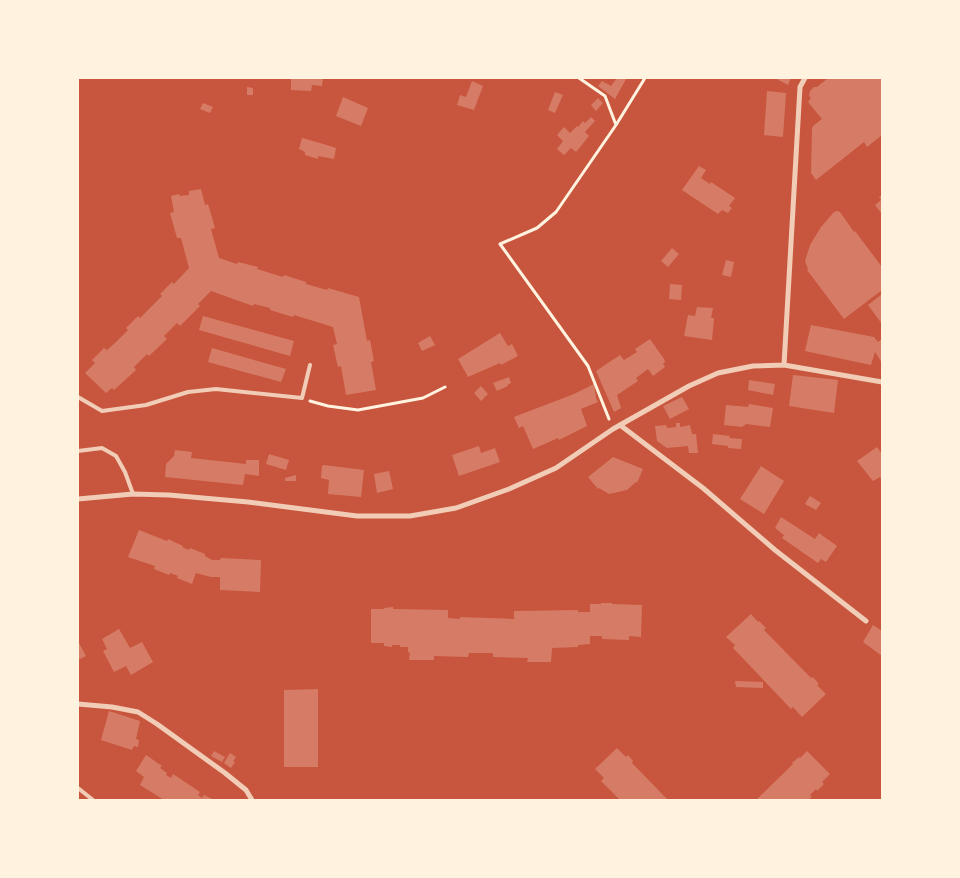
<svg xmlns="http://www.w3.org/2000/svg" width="960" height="878" font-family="Barlow,sans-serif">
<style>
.building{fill:#d67c66}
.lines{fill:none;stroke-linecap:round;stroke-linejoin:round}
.path{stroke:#fff3e0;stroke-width:3}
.service{stroke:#f1ccb7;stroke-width:4}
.minor{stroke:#f1ccb7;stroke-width:5}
</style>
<rect width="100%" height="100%" fill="#c8553d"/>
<!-- building -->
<path class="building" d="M291,78H323L322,86L312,85L311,91L291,90Z
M617,78H623L626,79L615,99L598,86L602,81L611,86Z
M775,78H791L788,85Z
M828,78H882V135L867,147L864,142L816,180L811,173L812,129L813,126L822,119L808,102L811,98L809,96L810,91L814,87H817Z
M472,81L483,86L474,110L457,105L460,95L466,97Z
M247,87L253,88V95H247Z
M767,91L786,93L783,137L764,135Z
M555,92L563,95L555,113L548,110Z
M343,97L368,108L361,126L336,116Z
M598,98L603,103L596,111L591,105Z
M203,103L213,107L210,113L200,109Z
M591,117L595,121L585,132L589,136L576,152L571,148L564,155L557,149L563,141L557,135L564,127L570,133L577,126L578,127L583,121L585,123Z
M302,138L320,143L336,148L334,159L318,156V159L305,155V152L299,149Z
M699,166L706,170L701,178L710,184L711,182L735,198L729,206L732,208L728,213L722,210L718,214L682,190Z
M201,189L205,205L208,204L215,228L211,229L219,258L237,264L238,262L258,267L257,269L283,277L284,275L306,282V284L327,290L328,288L359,297L367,341L370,340L374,361L371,362L376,390L346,395L341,366L338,367L333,345L337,344L333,327L294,315L293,317L270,310V308L254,304L253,306L211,291L198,304L200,306L180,326L177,323L164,336L167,339L149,356L147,354L134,367L136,370L114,390L112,388L106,393L85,373L95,363L92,360L104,348L107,350L116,342L128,330L126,328L138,316L140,318L162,296L160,294L172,282L174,284L189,268L181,238H177L170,213L174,212L171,196L179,194L180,196L189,195V191Z
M882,195V214L875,205L881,200L879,197Z
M837,211L840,212L854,232L855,231L882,267V290L844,319L807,270L808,269L805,261L810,245L821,227L834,212Z
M672,248L679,254L668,267L661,261Z
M726,260L734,262L731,277L722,275Z
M670,284L682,285L681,300L669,299Z
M882,294V324L868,305Z
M697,307L713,308L711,318H714L712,340L684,336L688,315L695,316Z
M203,316L294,341L290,356L199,330Z
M811,325L874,337L878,342L882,339V363L875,352L871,365L805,351Z
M500,333L508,346L512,344L518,356L501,365L500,363L468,377L458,359Z
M430,336L435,345L422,351L418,343Z
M650,339L664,359L665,362L663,364L665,367L653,376L648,369L636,378L638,381L617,395L621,408L614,412L596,371L620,355L624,360L637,352L635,349Z
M212,348L286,369L281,382L208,362Z
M793,375L838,380L834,413L789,406Z
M509,377L511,383L507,385L508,386L497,391L493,383Z
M749,380L775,384L773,395L748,390Z
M594,384L596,398L598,402L581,409L587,426L559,440L558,438L533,449L523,426L519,428L514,417L574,394Z
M481,386L488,394L481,401L474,393Z
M682,397L689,409L670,419L663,406Z
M749,404L773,408L770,427L746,424L742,427L724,425L726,405L748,407Z
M676,423H680V427L690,425L692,434H696L698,453H689L688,446L667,448L657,441L655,426L666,425L667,428L676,427Z
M713,434L730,436L729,438L742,439L741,449L728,448V446L712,444Z
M479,446L481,453L495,448L500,462L459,476L452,455Z
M877,447L882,454V481L880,477L873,481L857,461Z
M175,450L192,452L191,458L246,464V460H259V476L245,474L243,485L165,477L166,464L174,456Z
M269,454L289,460L286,470L266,464Z
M613,457L643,469L637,483L636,482L627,490L609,494L599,488L598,489L588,477Z
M324,465L364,470L361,497L328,494L329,480L321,478L322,466Z
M761,466L784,481L764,514L740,499Z
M389,471L393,489L377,493L374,474Z
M296,475V481H285V478Z
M810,496L821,503L816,510L805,504Z
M781,517L815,539L819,533L837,546L826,562L821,559L818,563L782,538L784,535L775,528Z
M139,530L167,541L168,539L183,546L182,547L189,550L190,548L205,554V556L212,560H220L221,558L261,560L260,592L220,590V577H211L196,573L192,584L177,578L178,576L170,573L169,575L154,569L155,566L128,557Z
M601,603H612V604L642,605L641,637L629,636V640L602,639V636H590V644L578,645V647L552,648L551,662H527L528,658L493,657V653H469L468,657L434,656V660H409L410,653L408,652V647H400V645H392V647L384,646V643H371V609H384V608L393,607V609L448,610V618L460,619V617L514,619V611L578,610V612H590V604H601Z
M751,614L758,622L759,621L766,628L764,630L811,678L813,677L819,684L817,685L826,694L802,717L793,707L791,709L733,648L735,645L726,637Z
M873,625L882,631V656L863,642Z
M119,629L130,648L142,642L153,662L131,675L126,666L114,672L103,651L107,649L102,639Z
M78,641L86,656L78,660Z
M735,681L763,682V688L736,687Z
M318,689V767H284V690Z
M109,711L140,721L136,739L139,740L138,747L134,746L132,750L101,740Z
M617,748L626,757L628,755L633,761L632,763L668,800H620L601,781L604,778L595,769Z
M214,751L225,757L222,762L211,756Z
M807,751L830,774L822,782L824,784L817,791L816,789L810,795L812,797L808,800H756L793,764L792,763L799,757L800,758Z
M230,753L236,757L233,761L235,762L231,768L224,763Z
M146,755L162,766L160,768L167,773L166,775L171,778L173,774L200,792L198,795L202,798L204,795L214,800H164L140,785L144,777L136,771Z"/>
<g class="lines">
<!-- path -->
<path class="path" d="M579,78L605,96L616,125
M310,401L328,406L358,410L423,398L445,387
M609,419L588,366L500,244L537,228L556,212L616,125L645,78"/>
<!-- service -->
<path class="service" d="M78,397L102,411L146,405L188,392L216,389L302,398L310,365
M78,451L102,448L116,456L125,472L133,494
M78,788L93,800"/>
<!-- minor -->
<path class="minor" d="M784,365L800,87L805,78
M620,425L703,488L775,550L866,621
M78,499L133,494L169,495L248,502L357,516H410L456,508L509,489L556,468L613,429L689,386L718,373L753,366L784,365L882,382
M78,704L112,707L138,712L157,724L225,773L246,790L252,800"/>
</g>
<!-- border -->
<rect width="960" height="878" fill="none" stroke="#fff3e0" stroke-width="158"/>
</svg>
